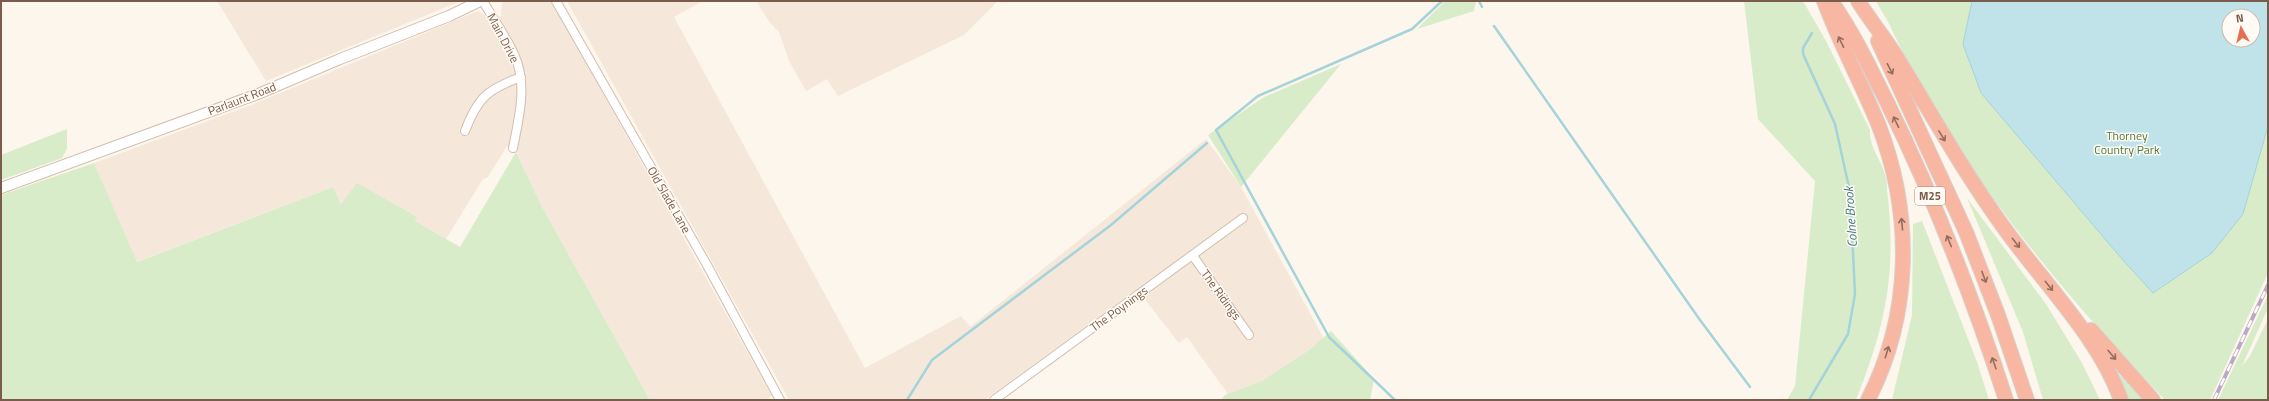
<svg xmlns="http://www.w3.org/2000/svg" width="2269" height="401" font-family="'Titillium Web',sans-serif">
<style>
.residential{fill:#f5e8da}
.green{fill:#d8ecc9;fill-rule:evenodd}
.water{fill:#bfe3e8;stroke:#a5d3da;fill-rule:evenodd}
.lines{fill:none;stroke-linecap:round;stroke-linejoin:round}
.stream{stroke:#a5d3da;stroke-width:2.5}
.minor-casing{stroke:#d1beb0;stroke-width:10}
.tertiary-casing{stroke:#d1beb0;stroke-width:12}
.motorway-casing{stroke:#dad1cd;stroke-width:16}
.minor{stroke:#fff;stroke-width:8}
.tertiary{stroke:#fff;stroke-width:10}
.motorway{stroke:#f7b7a3;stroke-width:14}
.rail-casing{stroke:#b9a8c9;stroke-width:4}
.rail{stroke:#fffaf3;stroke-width:2.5;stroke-dasharray:8;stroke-linecap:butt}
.oneway{stroke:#936e5e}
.labels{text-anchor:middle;stroke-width:3;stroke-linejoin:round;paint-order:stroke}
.shield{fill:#fffaf3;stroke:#a28b7f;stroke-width:1}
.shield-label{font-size:11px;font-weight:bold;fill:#7a5c4d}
.street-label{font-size:12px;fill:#7a5c4d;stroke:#fffaf3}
.park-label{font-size:12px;fill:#537a41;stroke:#fffaf3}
.water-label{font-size:13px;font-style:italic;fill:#437c86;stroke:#fffaf3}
</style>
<rect width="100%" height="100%" fill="#fdf6ec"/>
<!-- residential -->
<path class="residential" d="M217,1H461L266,81Z
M506,1L552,2L772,396L765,400H650L542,207L516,152L507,146L488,177L483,179L446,239L415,221L417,217L341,204L333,187L136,262L94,163L251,105L478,11L492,20L501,16L502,3Z
M567,1H703L674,17L865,368L961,316L970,327L1206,139L1241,187L1334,357L1237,400H1232L1187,337L1179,343L1146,301L1134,291L985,400H789Z
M756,1H998L964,35L838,96L827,79L806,91L789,61L779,32L770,23Z"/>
<!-- green -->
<path class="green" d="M1445,1H1476L1474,11L1417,29Z
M1744,1H1803L1826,41L1870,130C1869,148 1881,159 1885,175C1887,180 1887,185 1887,190C1897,271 1886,325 1856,400H1787L1795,386L1815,181L1758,119Z
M1876,1H2268V273L2210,400H2165C2060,291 1957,167 1892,30C1888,20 1881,11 1876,1ZM2229,16H2253V40H2229Z
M1341,64L1241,187L1208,135L1264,97Z
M67,129V149L62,158L1,180V155Z
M516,152L542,207L650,400H1V195L94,163L137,262L333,187L341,204L357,183L417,217L415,221L460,247Z
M1967,198L2046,304L2082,363L2100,400H2043L2023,332Z
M1922,221L1977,362L1989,400H1892L1912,315L1913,224Z
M2268,295V308L2242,366L2250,356L2268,319V400H2218Z
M1331,331L1374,379L1370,400H1221L1225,395L1262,381L1308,351Z
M2117,374L2123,377L2144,400H2127Z"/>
<!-- water -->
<path class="water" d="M1972,1H2268V126L2243,214L2212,253L2153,293L2122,259L1981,93L1963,44ZM2229,16H2253V40H2229Z"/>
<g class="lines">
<!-- stream -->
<path class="stream" d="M1479,1L1482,7
M1494,26L1700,320L1750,387
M907,400L932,360L1111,225L1207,143
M1395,400L1329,337L1216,130L1258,96L1412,29L1442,1
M1809,400L1848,334L1855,294L1850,192L1835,124L1803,54V48L1812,33"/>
<defs>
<path id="minor" d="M483,1C493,19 506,36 514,54C528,84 519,117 513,148
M556,1L707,265L780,400
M465,131C478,97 488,89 521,77
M1193,256L1249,335
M994,400L1243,218"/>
<path id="tertiary" d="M1,188L258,94L340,59L449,16L480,1"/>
<path id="motorway" d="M1824,1C1840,44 1862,84 1879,126C1913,215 1912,314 1868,400
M1831,1C1853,32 1870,68 1887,102C1934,198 1973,298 2006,400
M1858,1C1870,20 1884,37 1896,56C1931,113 1963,171 2002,225C2040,279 2099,337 2121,400
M1878,41L1966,232L1998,315L2027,400
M2091,330L2153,400"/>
</defs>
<!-- minor casing -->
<use href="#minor" class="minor-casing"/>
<!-- tertiary casing -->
<use href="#tertiary" class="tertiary-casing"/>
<!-- motorway casing -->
<use href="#motorway" class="motorway-casing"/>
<!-- minor -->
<use href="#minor" class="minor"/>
<!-- tertiary -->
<use href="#tertiary" class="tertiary"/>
<!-- motorway -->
<use href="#motorway" class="motorway"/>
<defs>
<path id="rail" d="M2214,400L2268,285"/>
</defs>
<!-- rail casing -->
<use href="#rail" class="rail-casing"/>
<!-- rail -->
<use href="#rail" class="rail"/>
</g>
<!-- one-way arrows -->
<defs><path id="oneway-shaft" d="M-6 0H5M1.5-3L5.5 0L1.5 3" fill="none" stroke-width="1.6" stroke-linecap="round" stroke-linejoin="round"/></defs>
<g class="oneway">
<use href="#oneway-shaft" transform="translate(1841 42) rotate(-116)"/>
<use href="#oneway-shaft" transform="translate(1890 69) rotate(63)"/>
<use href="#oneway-shaft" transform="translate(1896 122) rotate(-116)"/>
<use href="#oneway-shaft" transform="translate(1942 136) rotate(58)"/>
<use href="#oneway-shaft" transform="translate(1902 224) rotate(-95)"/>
<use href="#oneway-shaft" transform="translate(1949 241) rotate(-112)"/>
<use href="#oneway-shaft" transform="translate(2016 243) rotate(52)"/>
<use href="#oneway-shaft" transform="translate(1984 277) rotate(69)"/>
<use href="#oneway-shaft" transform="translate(2049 286) rotate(51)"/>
<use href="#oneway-shaft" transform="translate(1887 352) rotate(-73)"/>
<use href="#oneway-shaft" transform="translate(2112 355) rotate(49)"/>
<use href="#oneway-shaft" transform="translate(1994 363) rotate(-109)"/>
</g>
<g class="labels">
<!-- shield labels -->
<rect class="shield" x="1915" y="187" width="30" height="18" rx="3"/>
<g class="shield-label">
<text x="1930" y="200">M25</text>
</g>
<!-- street labels -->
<g class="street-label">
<text transform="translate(503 38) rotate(62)" y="4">Main Drive</text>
<text transform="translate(242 99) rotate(-21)" y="4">Parlaunt Road</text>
<text transform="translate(669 200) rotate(60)" y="4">Old Slade Lane</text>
<text transform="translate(1221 295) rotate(54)" y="4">The Ridings</text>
<text transform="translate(1119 309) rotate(-36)" y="4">The Poynings</text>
</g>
<!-- park labels -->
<g class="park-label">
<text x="2127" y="140">Thorney<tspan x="2127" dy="14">Country Park</tspan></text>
</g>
<!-- water labels -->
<g class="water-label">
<text transform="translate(1850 217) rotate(-94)" y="5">Colne Brook</text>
</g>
</g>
<!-- border -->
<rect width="2269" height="401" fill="none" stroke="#7a5c4d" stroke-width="4"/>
<!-- north arrow -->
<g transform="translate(2241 28) rotate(352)"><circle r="19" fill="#fffaf3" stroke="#cabbb1"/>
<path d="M0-3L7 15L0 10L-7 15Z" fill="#e76f51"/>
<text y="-6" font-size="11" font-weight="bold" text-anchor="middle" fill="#7a5c4d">N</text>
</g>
</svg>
